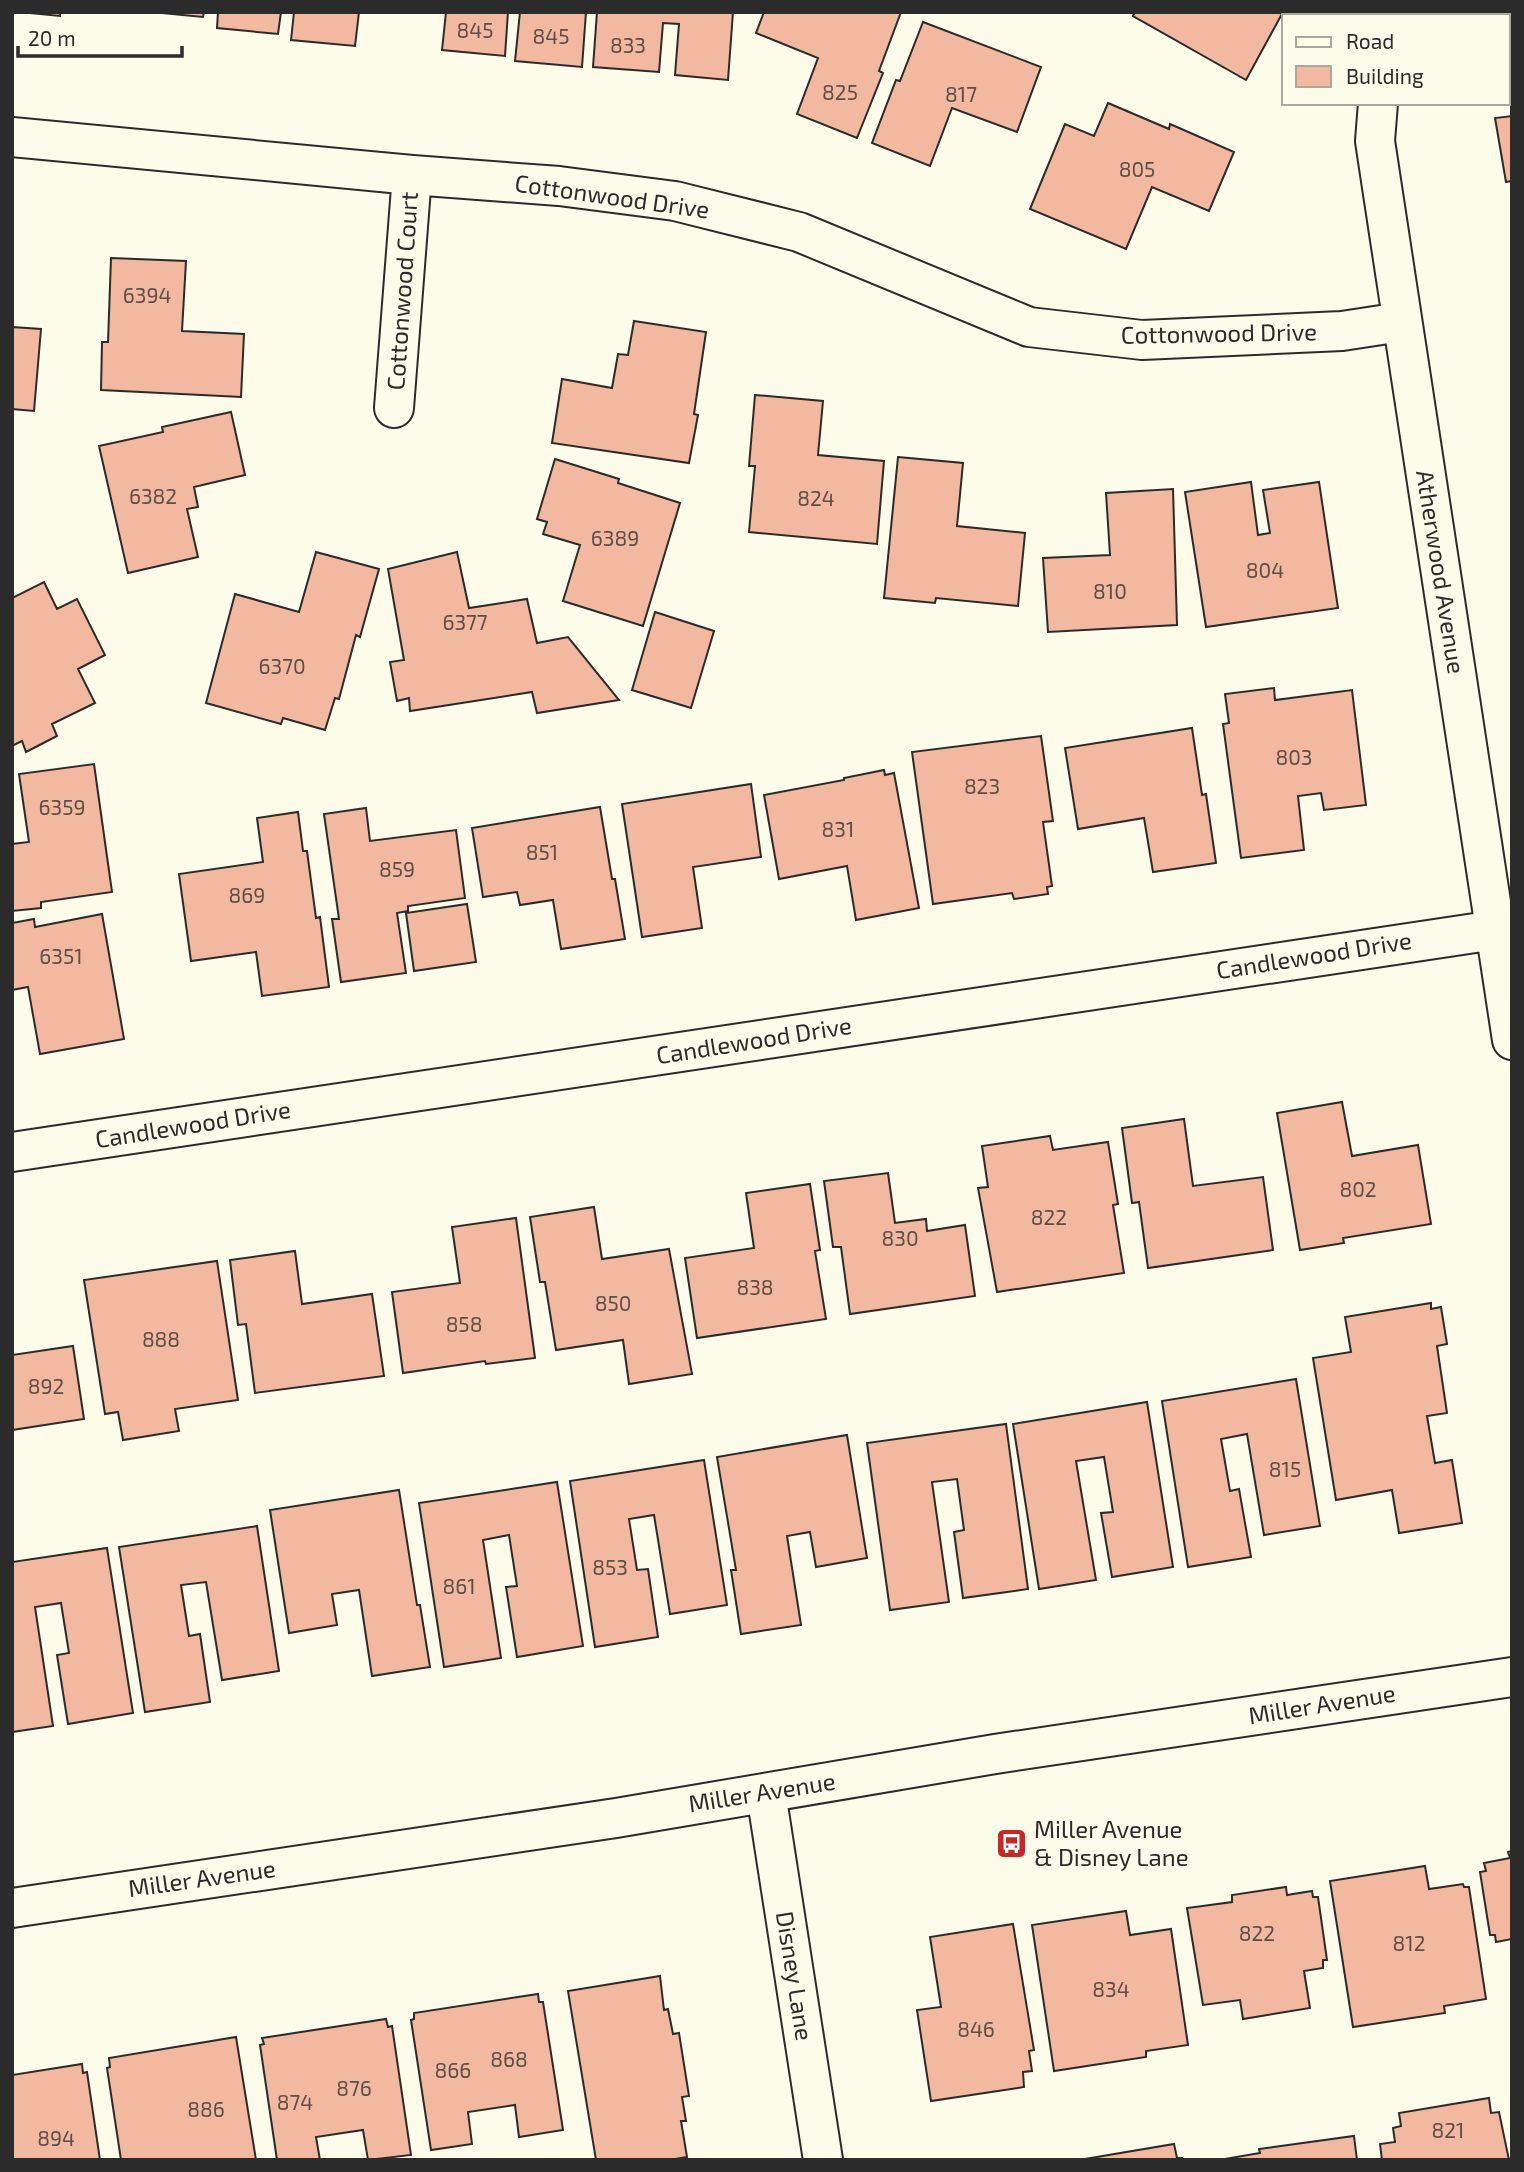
<svg xmlns="http://www.w3.org/2000/svg" width="1524" height="2172" font-family="'Exo 2',sans-serif">
<style>
.building{fill:#f2b8a0;stroke:#2b2b2b;stroke-width:2}
.lines{fill:none;stroke-linecap:round;stroke-linejoin:round}
.street-casing{stroke:#2b2b2b;stroke-width:42}
.secondary-casing{stroke:#2b2b2b;stroke-width:42}
.street{stroke:#fdfbea;stroke-width:38}
.secondary{stroke:#fdfbea;stroke-width:38}
.labels{text-anchor:middle;stroke-width:5;stroke-linejoin:round;paint-order:stroke}
.number-label{font-size:21px;fill:#5d4e48}
.street-label{font-size:24px;fill:#2b2b2b;stroke:#fdfbea}
.poi-label{font-size:24px;fill:#2b2b2b;stroke:#fdfbea;text-anchor:start}
</style>
<rect width="100%" height="100%" fill="#fdfbea"/>
<!-- building -->
<path class="building" d="M19,12H60V16Z
M151,12H204L203,17Z
M218,12H281L278,34L217,28Z
M294,12H359L355,46L291,40Z
M446,12H508L505,56L442,50Z
M520,12H586L582,67L515,61Z
M597,12H733L728,80L675,75L679,24L663,23L659,72L593,67Z
M764,12H901L879,71L883,73L857,138L797,114L818,58L756,33Z
M1135,12H1283L1246,80L1133,16Z
M923,22L1041,67L1017,132L952,108L930,166L872,143L896,80L900,81Z
M1108,103L1169,129L1170,124L1234,152L1209,211L1152,187L1126,249L1030,209L1065,124L1094,136Z
M1512,116V181L1506,182L1495,118Z
M111,258L186,261L182,331L244,334L241,397L101,390L102,342H108Z
M634,321L706,332L694,414L698,415L689,463L552,443L562,379L612,388L618,354L628,355Z
M12,327L41,329L34,411L12,409Z
M755,395L823,401L818,455L884,461L877,544L749,532L755,466H749Z
M231,412L245,475L194,487L198,507L187,509L198,557L128,573L99,446L163,432L162,427Z
M898,457L963,463L957,526L1025,533L1018,606L936,598L935,603L884,598Z
M555,459L619,479L618,483L680,503L643,626L563,601L580,545L543,534L547,522L537,519Z
M1251,482L1258,535L1270,533L1263,490L1319,482L1338,608L1206,627L1185,492Z
M1173,489L1177,625L1048,632L1043,558L1110,555L1106,493Z
M316,552L379,569L360,637L356,635L339,699L335,698L325,730L283,718L281,724L206,703L235,594L299,612Z
M457,552L469,608L527,599L537,643L568,637L619,700L537,713L532,692L410,711L409,698L397,701L390,662L404,660L388,569Z
M44,582L57,609L77,599L105,655L78,669L95,703L52,724L57,736L26,752L22,741L12,746V598Z
M655,612L714,631L691,708L632,690Z
M1274,688L1275,700L1352,690L1366,805L1324,810L1321,793L1298,796L1304,850L1241,858L1223,724L1229,723L1225,694Z
M1192,728L1202,795L1206,794L1216,863L1153,872L1144,818L1078,829L1065,748Z
M1041,736L1053,821L1043,822L1052,886L1047,887L1048,894L1014,899L1012,893L933,904L912,752Z
M94,764L112,892L41,902V908L12,911V844L29,842L19,774Z
M884,770L885,775L894,773L919,908L856,920L847,866L779,879L764,795L844,780V778Z
M751,784L761,857L693,867L702,928L642,937L622,804Z
M600,807L612,879H615L625,939L561,949L553,900L520,905L517,892L483,897L472,828Z
M366,808L370,841L456,830L465,898L408,906V911L397,913L406,973L341,982L332,919H339L324,814Z
M298,812L303,851H307L316,918L320,917L329,987L262,996L256,952L191,961L179,874L263,862L257,818Z
M467,904L476,962L414,971L406,913Z
M102,914L124,1039L40,1054L28,987L12,990V923L34,919L35,927Z
M1342,1102L1352,1156L1418,1145L1431,1224L1343,1238L1344,1243L1300,1250L1277,1113Z
M1184,1119L1193,1186L1263,1177L1273,1250L1148,1268L1139,1202L1132,1203L1122,1128Z
M1050,1136L1053,1150L1108,1142L1118,1204L1113,1205L1124,1273L997,1292L978,1188L988,1187L982,1146Z
M888,1173L895,1223L926,1219L927,1231L965,1225L975,1296L850,1314L841,1247H833L824,1181Z
M810,1184L820,1250L815,1251L826,1319L697,1338L685,1258L754,1248L746,1193Z
M594,1207L602,1259L669,1249L692,1374L629,1384L623,1340L556,1350L545,1282H540L530,1217Z
M516,1218L535,1358L486,1364L485,1361L403,1373L392,1292L460,1283L452,1227Z
M295,1251L302,1304L372,1294L384,1376L255,1393L246,1324L238,1325L230,1260Z
M217,1261L238,1400L175,1409L179,1431L123,1440L118,1412L105,1414L84,1280Z
M1431,1303V1309L1441,1307L1447,1344L1437,1346L1447,1413L1427,1416L1435,1463L1452,1460L1462,1523L1399,1533L1392,1490L1336,1500L1313,1358L1351,1352L1345,1317Z
M73,1346L84,1419L12,1430V1355Z
M1296,1379L1320,1526L1264,1535L1247,1434L1221,1439L1230,1491L1239,1489L1251,1557L1188,1567L1162,1401Z
M1147,1402L1173,1567L1112,1577L1101,1513L1113,1512L1104,1457L1076,1461L1096,1580L1039,1589L1013,1424Z
M1006,1424L1028,1589L963,1598L954,1532L964,1530L957,1479L932,1482L949,1602L890,1610L867,1443Z
M847,1435L867,1558L816,1567L810,1532L787,1536L801,1625L741,1634L731,1570H736L717,1457Z
M704,1460L727,1605L670,1614L654,1515L629,1519L637,1570L648,1569L658,1637L595,1647L570,1481Z
M557,1482L583,1646L517,1657L506,1587L517,1586L509,1535L483,1540L501,1658L444,1667L419,1503Z
M399,1490L417,1605H420L430,1667L372,1676L359,1590L332,1594L337,1625L289,1633L270,1510Z
M257,1526L279,1671L222,1680L206,1582L181,1585L189,1636L200,1634L210,1702L145,1712L119,1547Z
M107,1548L133,1713L68,1724L57,1655L69,1653L61,1603L35,1607L53,1726L12,1732V1562Z
M1512,1851V1939L1496,1942L1495,1935H1490L1480,1872L1486,1871L1484,1863L1510,1858L1508,1852Z
M1425,1866L1429,1889L1463,1884L1464,1887H1469L1486,1999L1444,2006L1445,2013L1353,2027L1330,1881Z
M1286,1887L1287,1895L1312,1891L1313,1897H1318L1327,1960H1323V1968L1304,1971L1310,2008L1243,2019L1240,2000L1203,2005L1187,1908L1232,1902V1895Z
M1126,1911L1130,1935L1171,1929L1188,2045L1146,2051V2057L1054,2071L1032,1925Z
M1013,1924L1034,2050L1029,2051L1032,2071L1023,2072L1024,2087L931,2101L917,2010L941,2007L930,1937Z
M660,1976L664,2010L668,2009L673,2034L679,2033L689,2096L682,2097L686,2121H681L687,2157L669,2160H596L568,1991Z
M538,1994L539,2002H543L563,2130L519,2137L515,2105L468,2112L472,2144L431,2150L411,2020L414,2019V2013Z
M386,2019L388,2027L392,2026L411,2155L368,2160L363,2130L316,2137L320,2160H277L260,2045L264,2044L262,2038Z
M236,2037L256,2160H121L107,2068L110,2067L109,2058Z
M82,2064L83,2073L87,2072L100,2160H12V2075Z
M1489,2098L1491,2113L1499,2112L1509,2160H1382L1380,2144L1395,2142L1393,2128L1401,2126L1399,2113Z
M1354,2136L1357,2160H1219L1260,2153L1259,2149Z
M1174,2144L1177,2158H1182V2160H1079Z"/>
<g class="lines">
<defs>
<path id="street" d="M1394,16L1395,12
M1378,103L1375,141L1512,1040
M12,137L412,175L559,186L675,201L799,232L1029,327L1142,340L1342,331L1401,322
M394,408L412,175
M12,1152L1495,930
M766,1793L823,2160"/>
<path id="secondary" d="M12,1908L616,1818L995,1754L1512,1677"/>
</defs>
<!-- street casing -->
<use href="#street" class="street-casing"/>
<!-- secondary casing -->
<use href="#secondary" class="secondary-casing"/>
<!-- street -->
<use href="#street" class="street"/>
<!-- secondary -->
<use href="#secondary" class="secondary"/>
</g>
<!-- icons -->
<defs>
<symbol id="bus-square" viewBox="-11 -11 22 22"><rect x="-9" y="-9" width="18" height="18" rx="4" fill="#c62828" stroke="#fdfbea"/><path d="M-5-6H5V4H4V6H2V4H-2V6H-4V4H-5ZM-3.5-4V0h7V-4ZM-3.5 1.2v1.5H-2V1.2ZM2 1.2v1.5H3.5V1.2Z" fill="#fff"/></symbol>
</defs>
<g fill-rule="evenodd">
<use href="#bus-square" x="994" y="1826" width="35" height="35"/>
</g>
<g class="labels">
<!-- number labels -->
<g class="number-label">
<text x="475" y="38">845</text>
<text x="551" y="44">845</text>
<text x="628" y="53">833</text>
<text x="840" y="100">825</text>
<text x="961" y="102">817</text>
<text x="1137" y="177">805</text>
<text x="147" y="303">6394</text>
<text x="153" y="504">6382</text>
<text x="816" y="506">824</text>
<text x="615" y="546">6389</text>
<text x="1265" y="578">804</text>
<text x="1110" y="599">810</text>
<text x="465" y="630">6377</text>
<text x="282" y="674">6370</text>
<text x="1294" y="765">803</text>
<text x="982" y="794">823</text>
<text x="62" y="815">6359</text>
<text x="838" y="837">831</text>
<text x="542" y="860">851</text>
<text x="397" y="877">859</text>
<text x="247" y="903">869</text>
<text x="61" y="964">6351</text>
<text x="1358" y="1197">802</text>
<text x="1049" y="1225">822</text>
<text x="900" y="1246">830</text>
<text x="755" y="1295">838</text>
<text x="613" y="1311">850</text>
<text x="464" y="1332">858</text>
<text x="161" y="1347">888</text>
<text x="46" y="1394">892</text>
<text x="1285" y="1477">815</text>
<text x="610" y="1575">853</text>
<text x="459" y="1594">861</text>
<text x="1257" y="1941">822</text>
<text x="1409" y="1951">812</text>
<text x="1111" y="1997">834</text>
<text x="976" y="2037">846</text>
<text x="509" y="2067">868</text>
<text x="453" y="2078">866</text>
<text x="354" y="2096">876</text>
<text x="295" y="2110">874</text>
<text x="206" y="2117">886</text>
<text x="1448" y="2138">821</text>
<text x="56" y="2146">894</text>
</g>
<!-- street labels -->
<g class="street-label">
<text transform="translate(612 197) rotate(8)" y="8">Cottonwood Drive</text>
<text transform="translate(403 291) rotate(-86)" y="8">Cottonwood Court</text>
<text transform="translate(1219 334) rotate(-1)" y="8">Cottonwood Drive</text>
<text transform="translate(1440 572) rotate(81)" y="8">Atherwood Avenue</text>
<text transform="translate(1314 956) rotate(-9)" y="8">Candlewood Drive</text>
<text transform="translate(754 1041) rotate(-9)" y="8">Candlewood Drive</text>
<text transform="translate(193 1125) rotate(-9)" y="8">Candlewood Drive</text>
<text transform="translate(1322 1705) rotate(-9)" y="8">Miller Avenue</text>
<text transform="translate(762 1793) rotate(-9)" y="8">Miller Avenue</text>
<text transform="translate(202 1879) rotate(-8)" y="8">Miller Avenue</text>
<text transform="translate(794 1976) rotate(81)" y="8">Disney Lane</text>
</g>
<!-- poi labels -->
<g class="poi-label">
<text x="1034" y="1838">Miller Avenue<tspan x="1034" dy="28">&amp; Disney Lane</tspan></text>
</g>
</g>
<!-- border -->
<rect width="1524" height="2172" fill="none" stroke="#2b2b2b" stroke-width="28"/>
<!-- legend -->
<rect x="1282" y="14" width="228" height="91" fill="#fdfbea" stroke="#a9a89e" stroke-width="2"/>
<rect x="1296" y="37" width="35" height="10" fill="#fdfbea" stroke="#a9a89e" stroke-width="2"/>
<text x="1346" y="49" font-size="21" fill="#2b2b2b">Road</text>
<rect x="1296" y="66" width="35" height="21" fill="#f2b8a0" stroke="#a9a89e" stroke-width="2"/>
<text x="1346" y="84" font-size="21" fill="#2b2b2b">Building</text>
<!-- scale -->
<path d="M18 46v10h164v-10" fill="none" stroke="#2b2b2b" stroke-width="3.5"/>
<text x="28" y="46" font-size="21" fill="#2b2b2b" stroke="#fdfbea" stroke-width="5" paint-order="stroke">20 m</text>
</svg>
